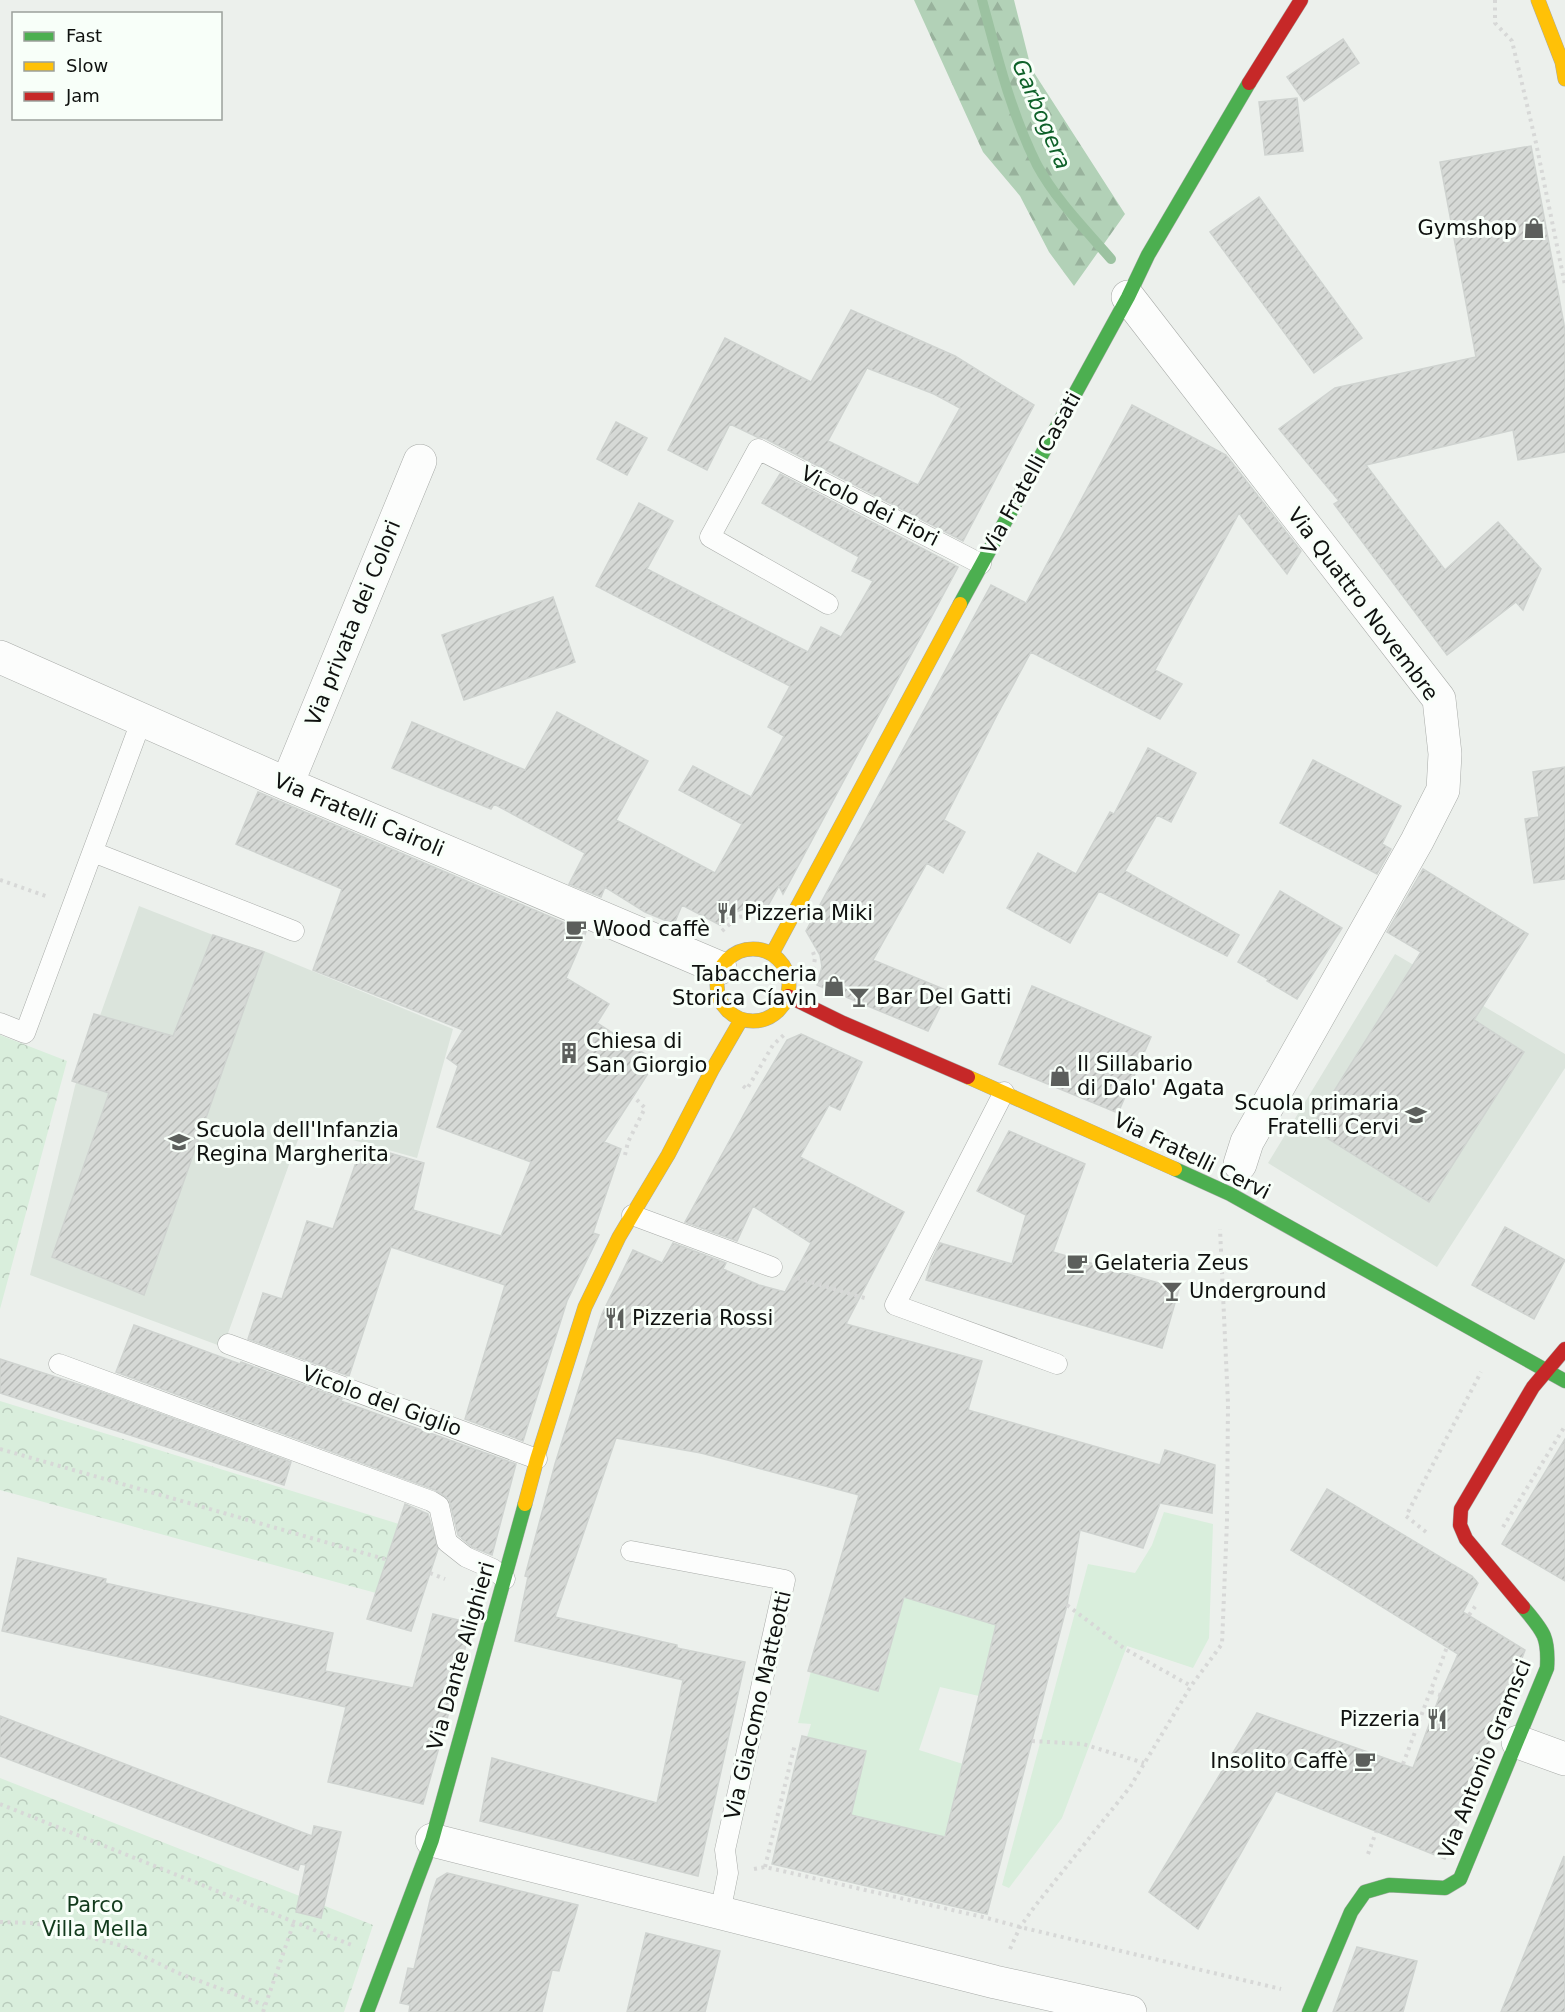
<svg xmlns="http://www.w3.org/2000/svg" width="1565" height="2012" font-family="'DejaVu Sans',sans-serif">
<style>
.built{fill:#dbe4dc}
.forest{fill:url(#forest-firs)}
.park{fill:url(#park-crowns)}
.garden{fill:#d9eedc}
.lines{fill:none;stroke-linecap:round;stroke-linejoin:round}
.stream{stroke:#9cc2a1;stroke-width:10}
.building{fill:url(#building-hatch);stroke:#cfd3d0;stroke-width:1.5;fill-rule:evenodd}
.lane-casing{stroke:#a8aba8;stroke-width:21}
.street-casing{stroke:#a8aba8;stroke-width:34}
.fast-casing{stroke:#a8aba8;stroke-width:15}
.slow-casing{stroke:#a8aba8;stroke-width:15}
.jam-casing{stroke:#a8aba8;stroke-width:15}
.path{stroke:#d7d8d7;stroke-width:4;stroke-dasharray:3 4.5;stroke-linecap:butt}
.lane{stroke:#fcfdfc;stroke-width:20}
.street{stroke:#fcfdfc;stroke-width:33}
.fast{stroke:#4caf50;stroke-width:14}
.slow{stroke:#ffc107;stroke-width:14}
.jam{stroke:#c62828;stroke-width:14}
.labels{text-anchor:middle;stroke-width:6;stroke-linejoin:round;paint-order:stroke}
.poi-label{font-size:21px;fill:#0f110f;stroke:#f8fff9;text-anchor:start}
.street-label{font-size:21px;fill:#0f110f;stroke:#f8fff9}
.park-label{font-size:21px;fill:#123a1c;stroke:#f8fff9}
.water-label{font-size:22px;font-style:italic;fill:#0e6129;stroke:#f8fff9}
</style>
<defs>
<pattern id="forest-firs" width="22" height="20" patternUnits="userSpaceOnUse" patternTransform="scale(1.5)"><rect width="22" height="20" fill="#b2d1b7"/><path d="M5 1l3.5 6h-7zM16 11l3.5 6h-7z" fill="#98b29c"/></pattern>
<pattern id="park-crowns" width="20" height="18" patternUnits="userSpaceOnUse" patternTransform="scale(1.5)"><rect width="20" height="18" fill="#d9eedc"/><path d="M2 6a3 3 0 1 1 6 0M12 15a3 3 0 1 1 6 0" fill="none" stroke="#b9cbbc"/></pattern>
<pattern id="building-hatch" width="6" height="6" patternUnits="userSpaceOnUse" patternTransform="scale(1.5)"><rect width="6" height="6" fill="#d6d9d6"/><path d="M-1 1l2-2M0 6l6-6M5 7l2-2" fill="none" stroke="#b6b9b6"/></pattern>
</defs>
<rect width="100%" height="100%" fill="#ecf0ec"/>
<!-- built -->
<path class="built" d="M139,906L213,935L264,951L453,1029L417,1158L303,1126L223,1347L30,1275L75,1086Z
M1395,954L1565,1054V1068L1437,1267L1268,1163Z"/>
<!-- forest -->
<path class="forest" d="M914,0H1014L1031,68L1125,214L1074,286L1049,252L1020,196L983,152Z"/>
<!-- park -->
<path class="park" d="M0,1035L67,1061L0,1309Z
M0,1401L399,1524L376,1593L0,1490Z
M0,1778L373,1925L344,2012H0Z"/>
<!-- garden -->
<path class="garden" d="M935,1491L948,1610L996,1625L979,1696L940,1687L919,1750L963,1764L945,1837L851,1815L866,1751L807,1737L811,1724L798,1723L811,1671L878,1690Z
M1164,1512L1213,1524L1209,1638L1193,1668L1127,1646L1062,1818L1009,1888L1002,1885L1088,1564L1135,1573L1152,1545Z"/>
<g class="lines">
<!-- stream -->
<path class="stream" d="M982,0C997,56 1011,113 1037,165C1056,200 1085,229 1111,259"/>
</g>
<!-- building -->
<path class="building" d="M1343,39L1359,63L1304,101L1287,77Z
M1297,98L1303,151L1265,155L1259,102Z
M1531,146L1565,330V452L1518,460L1513,430L1366,465L1445,570L1498,522L1541,569L1523,610L1516,602L1447,655L1334,504L1339,501L1279,429L1335,388L1476,357L1440,162Z
M1259,197L1362,338L1314,373L1210,232Z
M851,310L955,356L1034,405L963,541L764,438L757,437L730,424L707,470L668,450L725,338L811,382ZM867,368L934,394L960,408L918,485L828,441Z
M1132,405L1226,455L1301,551L1287,574L1239,513L1155,670L1182,684L1160,719L1031,652L997,715L944,820L965,832L943,873L927,863L873,960L948,991L928,1031L817,985L822,967L820,955L806,931L991,585L1026,603Z
M616,422L647,438L627,475L597,459Z
M780,474L958,567L783,894L779,886L765,911L744,909L733,913L720,925L682,905L674,924L645,912L605,887L601,897L569,884L585,853L494,804L491,809L392,768L412,722L525,770L557,712L648,761L616,820L715,873L742,824L679,790L693,766L751,797L784,736L768,727L790,686L596,586L639,503L673,521L647,569L808,652L821,627L841,637L873,581L852,571L859,557L762,503Z
M553,597L575,662L464,700L442,635Z
M1148,748L1196,773L1171,822L1157,815L1125,871L1239,935L1227,956L1099,891L1070,943L1007,908L1038,853L1076,874L1110,812L1114,814Z
M1313,760L1401,806L1382,844L1391,849L1377,874L1280,823Z
M1565,767V879L1534,883L1525,819L1539,817L1533,772Z
M258,792L586,932L566,978L609,1004L597,1023L656,1061L604,1142L621,1149L593,1233L599,1235L567,1301L523,1441L465,1419L505,1285L391,1247L349,1376L248,1339L263,1293L282,1299L307,1221L333,1229L362,1145L424,1163L413,1210L501,1236L531,1162L437,1127L458,1066L447,1058L463,1030L313,970L342,889L236,844Z
M1423,869L1528,934L1474,1020L1524,1052L1429,1202L1311,1128L1421,952L1387,932Z
M1280,891L1342,928L1297,999L1267,981L1268,979L1238,962Z
M213,935L264,952L144,1295L52,1257L109,1093L72,1081L94,1014L173,1036Z
M1032,986L1151,1037L1118,1113L999,1064Z
M801,1034L862,1062L840,1110L829,1105L800,1157L904,1212L846,1324L982,1361L968,1410L1160,1465L1165,1450L1215,1465L1212,1513L1160,1503L1143,1548L1080,1530L1067,1605L987,1914L772,1864L802,1736L866,1751L851,1815L945,1837L996,1625L904,1597L878,1691L808,1671L859,1495L701,1453L616,1438L555,1617L677,1645V1648L745,1662L698,1876L480,1821L492,1758L657,1803L683,1680L515,1641L528,1577L525,1576L555,1464L602,1314L633,1250L662,1263L673,1243L726,1263L723,1269L759,1285L785,1292L811,1243L753,1206L737,1241L685,1222L754,1096L787,1040Z
M1009,1131L1085,1164L1053,1252L1179,1289L1162,1348L926,1280L932,1260L940,1243L1012,1264L1026,1215L977,1191Z
M1505,1227L1565,1260L1534,1319L1472,1285Z
M134,1325L240,1364L241,1362L342,1399L341,1401L516,1464L492,1555L472,1547L458,1535L449,1499L435,1490L116,1372Z
M0,1359L96,1390L291,1462L284,1485L0,1393Z
M1565,1439V1581L1502,1544Z
M1327,1489L1472,1576L1478,1583L1463,1612L1525,1650L1445,1859L1276,1791L1198,1929L1149,1892L1257,1713L1413,1768L1440,1695L1458,1654L1291,1550Z
M405,1504L428,1514L438,1549L411,1631L367,1619Z
M18,1558L106,1579L105,1583L333,1633L325,1671L413,1688L433,1614L471,1623L456,1687L423,1804L328,1782L346,1707L2,1631Z
M0,1716L312,1836L314,1826L341,1832L321,1918L296,1912L306,1865L300,1864L298,1870L0,1756Z
M1564,1856L1565,2012H1501Z
M447,1873L578,1905L559,1971L552,1970L542,2012H409L410,2005L400,2003L408,1968L414,1969L431,1896L437,1879Z
M646,1933L720,1951L705,2012H627Z
M1357,1947L1417,1961L1403,2012H1333Z"/>
<g class="lines">
<defs>
<path id="lane" d="M828,604L710,537L758,449L981,564
M93,852L294,931
M0,1023L25,1033L142,719
M1004,1092L895,1305L1057,1364
M632,1215L772,1267
M228,1344L537,1459
M59,1364L431,1501L439,1506L447,1542L466,1557L493,1569L505,1579
M631,1551L785,1580L725,1850L728,1873L720,1913"/>
<path id="street" d="M1128,297L1439,699L1445,754L1443,790L1417,841L1247,1142L1240,1164
M0,657L287,784L720,968
M287,784L420,461
M1518,1742L1565,1759
M432,1840L995,1982L1130,2012"/>
<path id="fast" d="M960,604L1128,297L1148,255L1249,83
M1175,1169L1230,1194L1565,1381
M367,2012L432,1840L525,1504
M1309,2012L1351,1912L1365,1892L1389,1885L1445,1888L1460,1879L1547,1668C1549,1636 1543,1631 1523,1607"/>
<path id="slow" d="M1538,0L1562,62L1565,79
M717 985a36 36 0 1 1 72 0a36 36 0 1 1-72 0Z
M772,954L960,604
M968,1077L1175,1169
M525,1504L537,1459L585,1307L619,1237L668,1155L712,1070L741,1020"/>
<path id="jam" d="M1249,83L1301,0
M788,996L843,1023L968,1077
M1523,1607L1466,1539L1460,1525L1461,1509L1533,1387L1565,1349"/>
</defs>
<!-- lane casing -->
<use href="#lane" class="lane-casing"/>
<!-- street casing -->
<use href="#street" class="street-casing"/>
<!-- fast casing -->
<use href="#fast" class="fast-casing"/>
<!-- slow casing -->
<use href="#slow" class="slow-casing"/>
<!-- jam casing -->
<use href="#jam" class="jam-casing"/>
<!-- path -->
<path class="path" d="M1495,0V23L1512,41L1536,143L1565,285
M0,880L46,896
M722,931L738,917L753,915
M813,952L815,958L813,971
M743,1086L747,1089L773,1045L786,1033
M625,1155L628,1142L645,1108L633,1096
M797,1278L868,1299
M0,1449L388,1560
M1503,1527L1565,1426
M1426,1532L1406,1516L1481,1372
M430,1573L445,1579
M1067,1605L1125,1649L1191,1686
M1469,1615L1477,1604
M1431,1692L1440,1695
M1032,1741L1083,1744L1144,1763
M1403,1764L1447,1647
M0,1804L354,1946
M1368,1854L1376,1832
M765,1867L795,1744
M754,1869L765,1867L987,1918L1020,1927L1281,1989
M0,1922L34,1923L123,1946L178,1973L264,2005
M1010,1949L1020,1927L1035,1906L1130,1787L1191,1686L1222,1644L1227,1521L1228,1403L1220,1229
M263,2012L294,1922"/>
<!-- lane -->
<use href="#lane" class="lane"/>
<!-- street -->
<use href="#street" class="street"/>
<!-- fast -->
<use href="#fast" class="fast"/>
<!-- slow -->
<use href="#slow" class="slow"/>
<!-- jam -->
<use href="#jam" class="jam"/>
</g>
<!-- icons -->
<defs>
<symbol id="shop-bare" viewBox="-9 -9 18 18"><path d="M-5-2.5h2.3a2.7 3.5 0 0 1 5.4 0H5L5.5 6h-11ZM-1.5-2.5h3a1.5 2.3 0 0 0-3 0Z" fill="#5c5f5c" stroke="#f8fff9" stroke-width="2.5" paint-order="stroke"/></symbol>
<symbol id="restaurant-bare" viewBox="-9 -9 18 18"><path d="M-5-6h1v4h1v-4h1v4h1v-4h1v5L-1.5 .5V6h-2V.5L-5-1ZM5-6V6H3V1.5H1.5Q1.5-4 5-6Z" fill="#5c5f5c" stroke="#f8fff9" stroke-width="2.5" paint-order="stroke"/></symbol>
<symbol id="cafe-bare" viewBox="-9 -9 18 18"><path d="M-5.5-4.5H6V0H3Q3 3.5 0 3.5H-2.5Q-5.5 3.5-5.5 0ZM3-3.2v2h1.7v-2ZM-6 4.5H4V6H-6Z" fill="#5c5f5c" stroke="#f8fff9" stroke-width="2.5" paint-order="stroke"/></symbol>
<symbol id="bar-bare" viewBox="-9 -9 18 18"><path d="M-6-5H6L.8 .8V4.5H3.5V6h-7V4.5H-.8V.8Z" fill="#5c5f5c" stroke="#f8fff9" stroke-width="2.5" paint-order="stroke"/></symbol>
<symbol id="building-bare" viewBox="-9 -9 18 18"><path d="M-4-6H4V6H1V3H-1V6H-4ZM-2.5-4.3h1.7v1.8h-1.7ZM.8-4.3h1.7v1.8H.8ZM-2.5-1h1.7V.8h-1.7ZM.8-1h1.7V.8H.8Z" fill="#5c5f5c" stroke="#f8fff9" stroke-width="2.5" paint-order="stroke"/></symbol>
<symbol id="school-bare" viewBox="-9 -9 18 18"><path d="M0-5L7-2L0 1L-7-2ZM-4 1L0 2.5L4 1V4Q0 6-4 4Z" fill="#5c5f5c" stroke="#f8fff9" stroke-width="2.5" paint-order="stroke"/></symbol>
</defs>
<g fill-rule="evenodd">
<use href="#shop-bare" x="1519" y="213" width="30" height="30"/>
<use href="#restaurant-bare" x="712" y="898" width="30" height="30"/>
<use href="#cafe-bare" x="561" y="914" width="30" height="30"/>
<use href="#shop-bare" x="819" y="971" width="30" height="30"/>
<use href="#bar-bare" x="844" y="982" width="30" height="30"/>
<use href="#building-bare" x="554" y="1038" width="30" height="30"/>
<use href="#shop-bare" x="1045" y="1061" width="30" height="30"/>
<use href="#school-bare" x="1401" y="1100" width="30" height="30"/>
<use href="#school-bare" x="164" y="1127" width="30" height="30"/>
<use href="#cafe-bare" x="1062" y="1248" width="30" height="30"/>
<use href="#bar-bare" x="1157" y="1276" width="30" height="30"/>
<use href="#restaurant-bare" x="600" y="1303" width="30" height="30"/>
<use href="#restaurant-bare" x="1422" y="1704" width="30" height="30"/>
<use href="#cafe-bare" x="1350" y="1746" width="30" height="30"/>
</g>
<g class="labels">
<!-- poi labels -->
<g class="poi-label">
<text x="1517" y="235" text-anchor="end">Gymshop</text>
<text x="744" y="920">Pizzeria Miki</text>
<text x="593" y="936">Wood caffè</text>
<text x="817" y="981" text-anchor="end">Tabaccheria<tspan x="817" dy="24">Storica Cíavin</tspan></text>
<text x="876" y="1004">Bar Del Gatti</text>
<text x="586" y="1048">Chiesa di<tspan x="586" dy="24">San Giorgio</tspan></text>
<text x="1077" y="1071">Il Sillabario<tspan x="1077" dy="24">di Dalo' Agata</tspan></text>
<text x="1399" y="1110" text-anchor="end">Scuola primaria<tspan x="1399" dy="24">Fratelli Cervi</tspan></text>
<text x="196" y="1137">Scuola dell'Infanzia<tspan x="196" dy="24">Regina Margherita</tspan></text>
<text x="1094" y="1270">Gelateria Zeus</text>
<text x="1189" y="1298">Underground</text>
<text x="632" y="1325">Pizzeria Rossi</text>
<text x="1420" y="1726" text-anchor="end">Pizzeria</text>
<text x="1348" y="1768" text-anchor="end">Insolito Caffè</text>
</g>
<!-- street labels -->
<g class="street-label">
<text transform="translate(1031 473) rotate(-61)" y="7">Via Fratelli Casati</text>
<text transform="translate(870 506) rotate(27)" y="7">Vicolo dei Fiori</text>
<text transform="translate(1363 604) rotate(53)" y="7">Via Quattro Novembre</text>
<text transform="translate(353 623) rotate(-68)" y="7">Via privata dei Colori</text>
<text transform="translate(359 815) rotate(23)" y="7">Via Fratelli Cairoli</text>
<text transform="translate(1192 1156) rotate(26)" y="7">Via Fratelli Cervi</text>
<text transform="translate(382 1401) rotate(20)" y="7">Vicolo del Giglio</text>
<text transform="translate(461 1656) rotate(-74)" y="7">Via Dante Alighieri</text>
<text transform="translate(758 1705) rotate(-77)" y="7">Via Giacomo Matteotti</text>
<text transform="translate(1485 1759) rotate(-68)" y="7">Via Antonio Gramsci</text>
</g>
<!-- park labels -->
<g class="park-label">
<text x="95" y="1912">Parco<tspan x="95" dy="24">Villa Mella</tspan></text>
</g>
<!-- water labels -->
<g class="water-label">
<text transform="translate(1042 114) rotate(67)" y="8">Garbogera</text>
</g>
</g>
<!-- legend -->
<rect x="12" y="12" width="210" height="108" fill="#f8fff9" stroke="#9ba09b" stroke-width="1.5"/>
<rect x="24" y="32" width="30" height="9" fill="#4caf50" stroke="#9ba09b" stroke-width="1.5"/>
<text x="66" y="42" font-size="18" fill="#0f110f">Fast</text>
<rect x="24" y="62" width="30" height="9" fill="#ffc107" stroke="#9ba09b" stroke-width="1.5"/>
<text x="66" y="72" font-size="18" fill="#0f110f">Slow</text>
<rect x="24" y="92" width="30" height="9" fill="#c62828" stroke="#9ba09b" stroke-width="1.5"/>
<text x="66" y="102" font-size="18" fill="#0f110f">Jam</text>
</svg>
